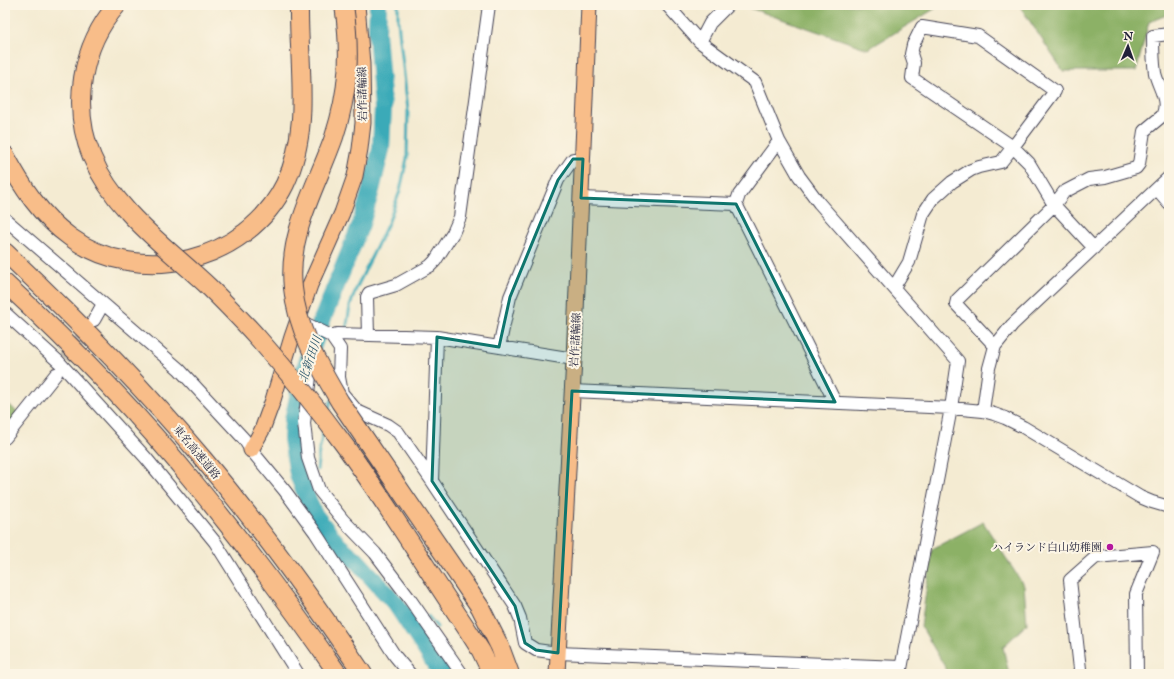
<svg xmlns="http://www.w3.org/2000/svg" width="1174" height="679" font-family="'IM FELL English','Noto Serif JP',serif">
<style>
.forest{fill:#8cb166;stroke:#576a50}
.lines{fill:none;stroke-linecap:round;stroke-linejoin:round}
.stream{stroke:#3baab8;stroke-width:3}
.river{stroke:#3baab8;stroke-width:18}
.minor-tunnel{stroke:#cac3b4;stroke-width:12;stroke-dasharray:12 6;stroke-linecap:butt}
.minor-casing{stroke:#424052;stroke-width:14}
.major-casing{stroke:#424052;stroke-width:17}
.highway-casing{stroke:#424052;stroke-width:20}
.minor{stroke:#fff;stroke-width:12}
.major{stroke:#f8bd89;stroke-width:15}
.highway{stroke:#f8bd89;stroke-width:18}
.highway-bridge-casing{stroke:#424052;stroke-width:20;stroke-linecap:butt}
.highway-bridge{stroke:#f8bd89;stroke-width:18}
.marked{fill:#0f766e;fill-opacity:0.2;stroke:#0f766e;stroke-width:3;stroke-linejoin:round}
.poi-dot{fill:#b5179e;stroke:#fcf5e5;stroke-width:1.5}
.labels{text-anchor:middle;stroke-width:4;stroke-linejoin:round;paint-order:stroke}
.street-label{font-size:11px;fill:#22223b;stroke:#fcf5e5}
.poi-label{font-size:11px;fill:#22223b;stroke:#fcf5e5;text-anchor:end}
.water-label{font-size:12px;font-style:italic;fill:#2c586d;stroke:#fcf5e5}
</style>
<rect width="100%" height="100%" fill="#fcf5e5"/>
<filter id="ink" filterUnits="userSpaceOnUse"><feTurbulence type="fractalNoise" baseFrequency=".025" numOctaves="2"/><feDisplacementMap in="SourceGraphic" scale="8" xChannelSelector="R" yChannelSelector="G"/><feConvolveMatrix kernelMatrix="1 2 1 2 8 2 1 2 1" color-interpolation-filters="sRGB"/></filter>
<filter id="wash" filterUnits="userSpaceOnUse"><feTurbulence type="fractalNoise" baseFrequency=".012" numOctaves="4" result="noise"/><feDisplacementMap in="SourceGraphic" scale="16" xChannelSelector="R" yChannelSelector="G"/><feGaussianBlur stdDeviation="0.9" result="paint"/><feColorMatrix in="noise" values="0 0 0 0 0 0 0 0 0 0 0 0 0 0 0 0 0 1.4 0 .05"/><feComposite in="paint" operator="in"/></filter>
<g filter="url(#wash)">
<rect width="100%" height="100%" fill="#f4ebd2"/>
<!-- forest -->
<path class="forest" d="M747,5H941L868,49L747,7Z
M1019,5H1169V14L1149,22L1136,71H1063Z
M5,400L20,415L5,433Z
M983,522L1024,586L1027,624L1003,647L1009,674H949L921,626L932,549Z"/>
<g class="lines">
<!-- stream -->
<path class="stream" d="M346,331L350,306L356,289L389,221L400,191L407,158L408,110L398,21V5
M328,413L331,401
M317,470L319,451L324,428
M428,616L437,627"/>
<!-- river -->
<path class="river" d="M378,5L377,32L383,108L381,149L371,190L361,224L320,325L303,374L293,420L292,439L298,474L313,513L339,546L357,561L396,604L442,674"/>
</g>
</g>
<g filter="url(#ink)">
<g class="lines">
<!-- minor-tunnel -->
<path class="minor-tunnel" d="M56,373L89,326"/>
<defs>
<path id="minor" d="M667,5L700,42L755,82L779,141L799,176L819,203L958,361L951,408L900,674
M922,27L978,36L1055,91L1013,147L912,78L914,63L911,54L913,45Z
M700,42L710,23L728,5
M779,141L739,195L736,204L835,402
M1157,189L1169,203
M581,198L736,204
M5,219L179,369L244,439L251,450L285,491L315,532L395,656L410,674
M894,287L909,262L923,214L933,199L952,182L971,170L979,167L1001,162L1013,147L1029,163L1054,205L1094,248
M5,313L59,362L146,458L188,509L215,542L298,674
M94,320L103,304
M298,320L331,336L340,349L339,377L342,393L357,411L388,425L398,432L432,481L515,606L520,618L525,643L536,650L558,653L900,667
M368,335L367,297L369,293L396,285L430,266L435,261L453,233L460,217L489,5
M331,336L337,334L437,337L574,359
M995,346L956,304L957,300L1054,205L1064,192L1089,179L1105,177L1136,168L1139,164L1144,131L1162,116C1170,101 1158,87 1155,73C1153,61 1153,48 1153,36L1169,34
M499,347L510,297L558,180L573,159H583
M313,354L304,423L308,458L319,490L343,520L375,553L409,598L462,674
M572,391L951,408L983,411L994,414L1005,418L1023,427L1140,497L1152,502L1169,507
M983,411L989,368L995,346L1012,325L1169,177
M5,438L56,374
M432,481L437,337
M1079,674L1080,669L1070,580L1096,557L1153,552L1136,594L1137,674"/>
<path id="major" d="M251,450L262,430L273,400L292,337L310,285L342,213L355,176L360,149L363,123L362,64L357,5
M557,674L574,359L589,5"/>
<path id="highway" d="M5,155C22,187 41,216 70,237C140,288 247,262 285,184C312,128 298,64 299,5
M5,252C75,318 142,386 204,460C261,528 313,600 363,674
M5,283C73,346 138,413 196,485C246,546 293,609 338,674"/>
</defs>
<!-- minor casing -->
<use href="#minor" class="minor-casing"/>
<!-- major casing -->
<use href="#major" class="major-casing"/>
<!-- highway casing -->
<use href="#highway" class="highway-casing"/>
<!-- minor -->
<use href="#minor" class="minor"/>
<!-- major -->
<use href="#major" class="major"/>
<!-- highway -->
<use href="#highway" class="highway"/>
<defs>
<path id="highway-bridge" d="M117,5C81,46 71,107 92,157C115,212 168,248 210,288C226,304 243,321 258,338C289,373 318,409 345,446C388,505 426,568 467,629L481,651L492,674
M344,5C351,53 349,91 334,137C317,186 287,233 293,288C297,330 319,366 340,402L480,607L500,647L510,674"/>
</defs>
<!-- highway-bridge casing -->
<use href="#highway-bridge" class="highway-bridge-casing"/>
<!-- highway-bridge -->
<use href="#highway-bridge" class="highway-bridge"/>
</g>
</g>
<!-- marked area -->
<path class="marked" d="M573,159H583L581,198L736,204L835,402L572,391L558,653L536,650L525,643L515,606L432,481L437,337L499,347L510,297L558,180Z"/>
<!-- markers -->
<circle class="poi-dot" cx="1110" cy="547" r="4"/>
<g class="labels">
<!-- street labels -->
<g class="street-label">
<text transform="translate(362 94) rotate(-91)" y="4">岩作諸輪線</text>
<text transform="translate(575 340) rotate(-87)" y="4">岩作諸輪線</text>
<text transform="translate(197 452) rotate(50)" y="4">東名高速道路</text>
</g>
<!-- poi labels -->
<g class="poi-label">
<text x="1102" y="551">ハイランド白山幼稚園</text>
</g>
<!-- water labels -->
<g class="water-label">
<text transform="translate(310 359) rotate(-71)" y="4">北新田川</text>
</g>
</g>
<!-- margin -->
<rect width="1174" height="679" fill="none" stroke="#fcf5e5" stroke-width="20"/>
<!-- north arrow -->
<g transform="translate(1128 46) rotate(2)" stroke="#fcf5e5" stroke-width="3" paint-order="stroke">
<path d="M0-3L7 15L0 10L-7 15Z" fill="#22223b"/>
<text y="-6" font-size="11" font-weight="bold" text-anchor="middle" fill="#22223b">N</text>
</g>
</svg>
